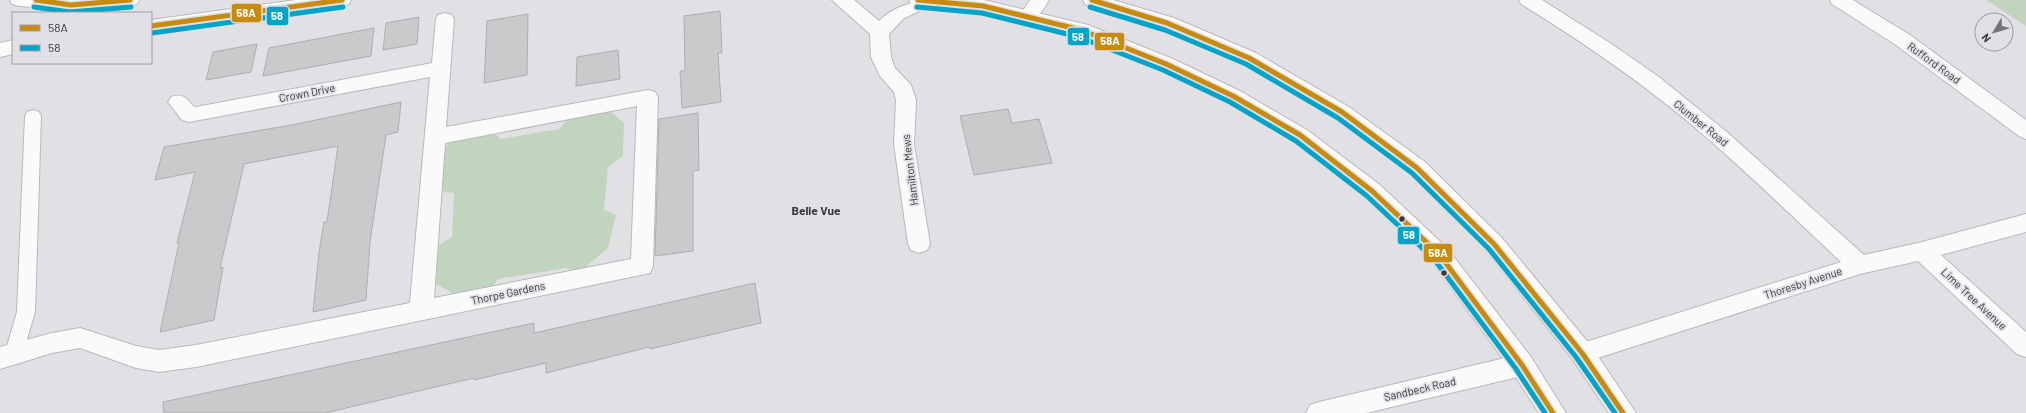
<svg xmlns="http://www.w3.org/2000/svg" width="2026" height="413" font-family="Barlow,sans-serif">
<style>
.green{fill:#c1d4be}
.building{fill:#cacacd;stroke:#aeaeb1}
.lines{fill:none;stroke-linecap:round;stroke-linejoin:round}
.service-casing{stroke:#b9b9bc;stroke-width:2}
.minor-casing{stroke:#b9b9bc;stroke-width:2}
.trunk-casing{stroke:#b9b9bc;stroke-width:2}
.service{fill:#fafafb;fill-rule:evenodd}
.minor{fill:#fafafb;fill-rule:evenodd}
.trunk{fill:#fafafb;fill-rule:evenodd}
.bus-1-casing{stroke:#e0e0e6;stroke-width:8}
.bus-2-casing{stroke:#e0e0e6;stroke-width:8}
.bus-1{stroke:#c88b0f;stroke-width:5}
.bus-2{stroke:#03a4c7;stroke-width:5}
.bus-dot{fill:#3b3b3d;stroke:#e0e0e6;stroke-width:1.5}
.labels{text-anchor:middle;stroke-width:3.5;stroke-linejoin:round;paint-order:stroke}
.street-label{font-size:11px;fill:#3b3b3d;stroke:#e0e0e6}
.neighbourhood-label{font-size:12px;font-weight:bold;fill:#37373c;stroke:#e0e0e6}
.line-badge{stroke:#e0e0e6;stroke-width:1.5}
.badge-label{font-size:11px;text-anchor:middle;font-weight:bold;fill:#fff}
</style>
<rect width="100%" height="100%" fill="#e1e1e5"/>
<!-- green -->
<path class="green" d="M1986,0H2026V26Z
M610,111L624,123L623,156L608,167L604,210L616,215L608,248L576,275L567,268L498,279L491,289L456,295L436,284L437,246L452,237L454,193L438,191L442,151L451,141L492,132L501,139L559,129L568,119Z"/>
<!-- building -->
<path class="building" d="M720,11L722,53H718L721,102L682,108L680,71H685L684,16Z
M528,14L527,75L484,83L487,21Z
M419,17L417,44L383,50L386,23Z
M374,28L371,56L263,76L269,48Z
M257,44L251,72L206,80L213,52Z
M618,50L620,79L576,86L577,57Z
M401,102L398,132L386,135L370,242L366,300L313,312L319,252L324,222H327L338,146L244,164L220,268L223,267L214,320L160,332L179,243H177L195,172L155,180L164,147L297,124Z
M1008,109L1012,123L1039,119L1052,163L974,175L960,116Z
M698,113L699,170L693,171V251L655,256L659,119Z
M755,283L761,323L650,349L649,347L546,373V363L474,380V378L325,413H164L163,402L534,323V333Z"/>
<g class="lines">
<defs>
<path id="service" d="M33,110L39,112L41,116L35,312L23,353L21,359L14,361L7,359L5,353L17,312L25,116L27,112Z"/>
<path id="minor" d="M832,0H854L879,21C892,7 914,0 933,1L931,5L903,19L889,34L891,57L895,68L911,85L916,100L914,144L930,244L927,250L919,253L911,250L908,244L894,144L896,100L894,92L880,76L871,57L870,34Z
M1030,0H1049C1042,11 1036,25 1021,20L1019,16Z
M1519,0H1542L1610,43L1659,77L1728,133L1864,255L1922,242L2026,214V232L1941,255L2026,332V357L2017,354L1918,261L1860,274L1582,363L1573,360L1570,353L1573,346L1841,262C1792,216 1743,168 1692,125C1638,80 1581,41 1521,4Z
M1830,0H1853L1910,35L2026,120V139L2019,136L1896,45L1832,4Z
M445,13L452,15L454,19L446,127L648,90L655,92L658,97L653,266L650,273L196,367L159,372L136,368L80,348L52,353L0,369V347L52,333L80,328L136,346L159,350L196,345L410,303L430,77L189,122L182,120L168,102L171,97C183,93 186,98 194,107H196L432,63L436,19L438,15ZM637,106L631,259L434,298L445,143Z
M1522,354L1531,357L1534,365L1531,373L1522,376L1366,413H1306L1310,405L1319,402Z"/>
<path id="trunk" d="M10,0H139L137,4L130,6L76,10L19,6L12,4Z
M296,0H351L349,4L342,6L151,32V20Z
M909,0H984L1088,25L1173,59L1240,91L1307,130L1380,185L1447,248L1531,357L1566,413H1539L1513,373L1431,260L1364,197L1293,140L1226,101L1159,69L1076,35L983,12L918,6L911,4Z
M1083,0H1113L1174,18L1256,53L1349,107L1425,162L1502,238L1591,346L1636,413H1609L1573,360L1486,250L1409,174L1335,117L1242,63L1160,28L1085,4Z
M13,40V54L0,57V43Z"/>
</defs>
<!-- service casing -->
<use href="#service" class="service-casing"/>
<!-- minor casing -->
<use href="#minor" class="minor-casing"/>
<!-- trunk casing -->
<use href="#trunk" class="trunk-casing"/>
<!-- service -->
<use href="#service" class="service"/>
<!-- minor -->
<use href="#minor" class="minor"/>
<!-- trunk -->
<use href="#trunk" class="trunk"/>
<defs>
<path id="bus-1" d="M36,0L71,5L130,0
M918,0L983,6L1081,30L1166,64L1233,96L1300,135L1372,191L1439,254L1522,365L1553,413
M1092,0L1167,23L1249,58L1342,112L1417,168L1494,244L1582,353L1623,413
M151,26L342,0"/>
<path id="bus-2" d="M34,7L70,12L131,7
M917,7L982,13L1079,37L1163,70L1230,102L1296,141L1367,196L1434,259L1516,369L1545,413
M1090,7L1165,30L1246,64L1338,118L1412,173L1489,249L1576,357L1615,413
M152,33L343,7"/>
</defs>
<!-- bus-1 casing -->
<use href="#bus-1" class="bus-1-casing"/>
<!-- bus-2 casing -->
<use href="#bus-2" class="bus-2-casing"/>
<!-- bus-1 -->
<use href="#bus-1" class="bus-1"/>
<!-- bus-2 -->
<use href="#bus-2" class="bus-2"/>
</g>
<!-- markers -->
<g class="bus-dot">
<circle cx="1402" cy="219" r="3.5"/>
<circle cx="1444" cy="273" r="3.5"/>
</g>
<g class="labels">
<!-- street labels -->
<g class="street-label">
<text transform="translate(1934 63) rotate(36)" y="4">Rufford Road</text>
<text transform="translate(307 93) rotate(-11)" y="4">Crown Drive</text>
<text transform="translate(1701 123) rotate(39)" y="4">Clumber Road</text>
<text transform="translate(910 170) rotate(-97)" y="4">Hamilton Mews</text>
<text transform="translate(1803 283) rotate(-18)" y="4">Thoresby Avenue</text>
<text transform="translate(508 293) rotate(-12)" y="4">Thorpe Gardens</text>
<text transform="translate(1974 299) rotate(43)" y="4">Lime Tree Avenue</text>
<text transform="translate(1420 389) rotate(-13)" y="4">Sandbeck Road</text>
</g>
<!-- neighbourhood labels -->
<g class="neighbourhood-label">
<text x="816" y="215">Belle Vue</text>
</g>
</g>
<g class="line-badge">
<rect x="231" y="3" width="31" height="20" rx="4" fill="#c88b0f"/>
<rect x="266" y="6" width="23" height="20" rx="4" fill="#03a4c7"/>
<rect x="1067" y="27" width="23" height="19" rx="4" fill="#03a4c7"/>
<rect x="1094" y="32" width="31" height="19" rx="4" fill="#c88b0f"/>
<rect x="1397" y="226" width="23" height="19" rx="4" fill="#03a4c7"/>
<rect x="1423" y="243" width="30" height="20" rx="4" fill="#c88b0f"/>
</g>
<g class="badge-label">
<text x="246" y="17">58A</text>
<text x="277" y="20">58</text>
<text x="1078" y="41">58</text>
<text x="1110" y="45">58A</text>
<text x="1409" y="239">58</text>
<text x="1438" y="257">58A</text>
</g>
<!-- legend -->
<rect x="12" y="12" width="140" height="52" fill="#e0e0e6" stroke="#9e9ea2"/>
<rect x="20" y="25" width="20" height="6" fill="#c88b0f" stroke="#9e9ea2"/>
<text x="48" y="32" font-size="12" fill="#3b3b3d">58A</text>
<rect x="20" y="45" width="20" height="6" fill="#03a4c7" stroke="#9e9ea2"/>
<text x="48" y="52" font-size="12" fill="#3b3b3d">58</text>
<!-- north arrow -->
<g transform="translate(1994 32) rotate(232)"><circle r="19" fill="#e0e0e6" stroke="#9e9ea2"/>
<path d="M0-3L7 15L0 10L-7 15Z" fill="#757578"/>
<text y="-6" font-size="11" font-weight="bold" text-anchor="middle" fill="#3b3b3d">N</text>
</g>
</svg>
